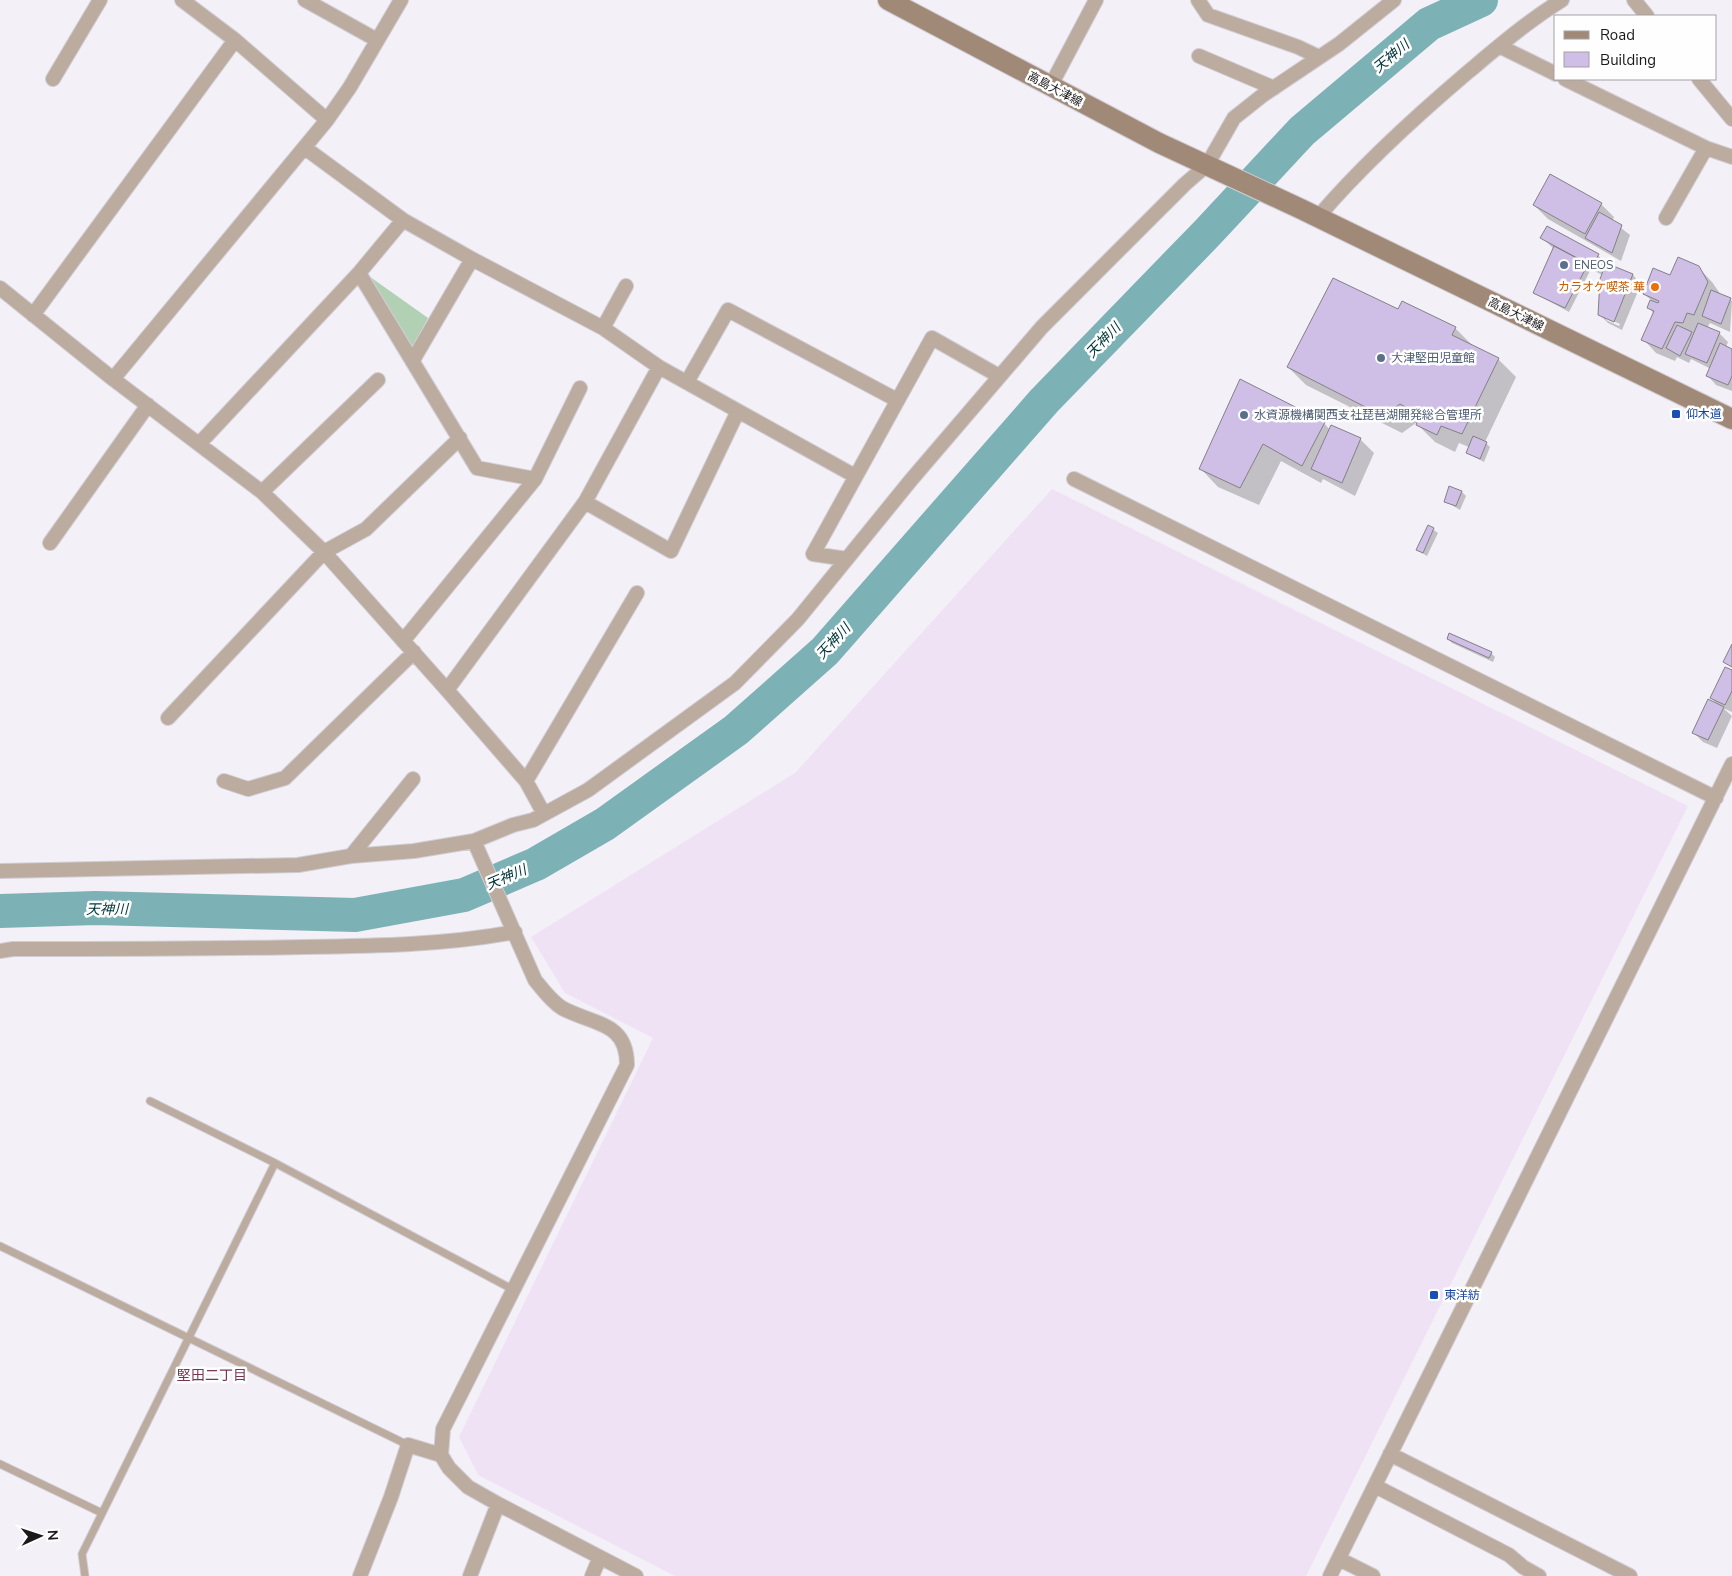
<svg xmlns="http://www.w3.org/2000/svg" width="1732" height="1576" font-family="'Nunito Sans','Noto Sans JP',sans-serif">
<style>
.industrial{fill:#f0e2f5}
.green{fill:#b1d0b4}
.shadow{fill:#0003;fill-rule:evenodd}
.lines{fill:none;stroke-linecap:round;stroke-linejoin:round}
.river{stroke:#7cb2b5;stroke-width:34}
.building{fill:#cfbee5;stroke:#838187}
.service-casing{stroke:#d0ced4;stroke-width:9}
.minor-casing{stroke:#d0ced4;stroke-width:16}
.secondary-casing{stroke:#d0ced4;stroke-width:22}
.service{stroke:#bcab9f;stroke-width:7}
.minor{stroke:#bcab9f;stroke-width:14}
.secondary{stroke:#a18978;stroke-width:20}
.service-dot{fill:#5c6f8a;stroke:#fefefe;stroke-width:2}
.food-dot{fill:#e8710a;stroke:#fefefe;stroke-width:2}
.transit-dot{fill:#1a4fb4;stroke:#fefefe;stroke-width:2}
.labels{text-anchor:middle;stroke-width:5;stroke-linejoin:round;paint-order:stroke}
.street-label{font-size:12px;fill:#1b191c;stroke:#fefefe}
.service-label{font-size:12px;fill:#4e5e75;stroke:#fefefe;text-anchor:start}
.food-label{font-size:12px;fill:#c56008;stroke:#fefefe;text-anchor:end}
.transit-label{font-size:12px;fill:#164399;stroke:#fefefe;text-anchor:start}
.water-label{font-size:14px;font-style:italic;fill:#003538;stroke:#fefefe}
.neighbourhood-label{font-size:14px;fill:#793653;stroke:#fefefe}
</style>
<rect width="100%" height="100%" fill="#f3f0f7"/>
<!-- industrial -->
<path class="industrial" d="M1052,489L1688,806L1306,1576H675L478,1475L459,1437L653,1038L565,993L531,937L795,773Z"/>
<!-- green -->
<path class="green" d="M366,274L428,318L412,348Z"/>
<!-- shadow -->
<path class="shadow" d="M1601,204L1614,217L1612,221L1630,235L1621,261L1548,219L1534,205Z
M1542,238L1598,255L1606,264L1633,275L1641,284L1622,330L1608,323L1599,314L1602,275L1591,269L1569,312L1534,293L1554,249ZM1606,318L1620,324L1619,326L1606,320Z
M1698,267L1712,282L1721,295L1732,301L1730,332L1710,323L1707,328L1719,333L1728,342L1726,347L1732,350V391L1716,385L1708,376L1711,369L1691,359L1689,363L1677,357L1675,361L1656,353L1643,339L1654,314L1649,308L1651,300L1644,294L1671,277Z
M1399,311L1455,328L1473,346L1498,359L1516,377L1485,442L1490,447L1484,462L1467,453L1469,447L1459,443L1455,452L1435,442L1416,423L1402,433L1306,385L1288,367Z
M1240,381L1324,423L1330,430L1360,439L1374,453L1355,496L1323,479L1321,483L1281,461L1259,505L1218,487L1200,468Z
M1462,492L1466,496L1460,510L1445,501Z
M1428,526L1438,533L1427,556L1417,550Z
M1448,639L1491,653L1495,657L1493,662L1452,643Z
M1732,672V712L1723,708L1732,716L1717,748L1703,742L1694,733L1719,706L1711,698Z"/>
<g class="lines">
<!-- river -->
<path class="river" d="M0,911L96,908L355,915L464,895L536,864L605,824L736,730L825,651L1044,401L1208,232L1302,131L1429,24L1481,0"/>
</g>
<!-- building -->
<path class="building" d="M1550,174L1602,203L1585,234L1533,205Z
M1599,212L1622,225L1612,253L1585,238Z
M1547,226L1599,254L1592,266L1540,238Z
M1554,246L1588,264L1565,308L1533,293Z
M1678,257L1699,266L1708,282L1694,315L1687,313L1683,323L1675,322L1662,349L1641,340L1654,311L1647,308L1650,300L1658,303L1659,301L1643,294L1653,268L1670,275Z
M1606,263L1633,274L1614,322L1598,315L1600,279Z
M1333,278L1398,309L1402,301L1456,327L1452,335L1499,358L1462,434L1441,426L1437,435L1416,425L1420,415L1400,404L1383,416L1287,367Z
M1711,290L1731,298L1721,324L1702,316Z
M1698,323L1720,332L1707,363L1685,354Z
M1677,325L1692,332L1680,356L1666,348Z
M1720,343L1732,349V376L1728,385L1706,376Z
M1240,379L1325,422L1302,466L1263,444L1240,488L1199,469Z
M1331,425L1361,438L1342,483L1311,469Z
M1473,436L1487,442L1480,459L1466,453Z
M1449,486L1462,491L1456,506L1444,502Z
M1428,525L1434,528L1423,553L1416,550Z
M1449,633L1492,652L1489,658L1447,639Z
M1732,644V667L1723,662Z
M1725,667L1732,670V691L1725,705L1710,698Z
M1708,699L1724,707L1708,740L1692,733Z"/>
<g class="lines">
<defs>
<path id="service" d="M150,1101L275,1163L512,1289
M0,1246L408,1445
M0,1464L102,1513
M85,1576L82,1554L275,1163"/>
<path id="minor" d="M182,0L235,40L327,120
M305,0L377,40
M1198,0L1208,15L1298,47L1319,57
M1634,0L1647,16
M1499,46L1556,74
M1199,56L1274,88
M53,79L100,0
M1565,79L1706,148L1732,157
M1699,79L1732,119
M1050,87L1096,0
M305,148L403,220L472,259L603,328L659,367L855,476
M1318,217C1363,164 1415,117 1468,72C1499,46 1528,21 1562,0
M1666,218L1706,148
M359,273L477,468L535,479L403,641
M0,288L113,379L262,492L324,552L447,690L526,781L544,814
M33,315L235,40
M603,328L626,286
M413,360L472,259
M113,379L327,120L350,87L401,0
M687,382L728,310L897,400
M199,444L359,273L403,220
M535,479L580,388
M1074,479L1716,798
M262,492L378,380
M585,502L671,551L738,411
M50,543L148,405
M847,559L813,554L932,338L999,376
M447,690L585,502L659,367
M168,718L324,552L366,529L460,438
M224,781L248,789L285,778L414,652
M526,781L637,593
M351,856L413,779
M0,871L298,865L351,856L414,851L474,841L513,825L533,820L588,790L735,683L798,619L911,480L1042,327L1185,184L1207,165L1234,118L1263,95L1339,44L1394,0
M0,951L13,949C110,949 207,949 304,947C374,946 446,945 515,932
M1390,1454L1630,1576
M441,1455L449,1468L468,1487L498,1504L636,1576
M1375,1486L1509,1555L1523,1567L1539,1576
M1339,1559L1373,1576
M360,1576L391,1497L408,1445L441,1455L443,1429L627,1065C627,1021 593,1025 562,1008C551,1001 543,990 535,980L474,841
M470,1576L498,1504
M592,1576L600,1557
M1330,1576L1732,764"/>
<path id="secondary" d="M888,0L1159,143L1301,209L1732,419"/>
</defs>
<!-- service casing -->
<use href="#service" class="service-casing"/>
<!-- minor casing -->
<use href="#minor" class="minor-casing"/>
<!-- secondary casing -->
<use href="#secondary" class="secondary-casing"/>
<!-- service -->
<use href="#service" class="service"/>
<!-- minor -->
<use href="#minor" class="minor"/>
<!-- secondary -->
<use href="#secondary" class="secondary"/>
</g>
<!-- markers -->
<g class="service-dot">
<circle cx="1564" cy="265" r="5"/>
<circle cx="1381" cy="358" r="5"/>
<circle cx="1244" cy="415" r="5"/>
</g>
<circle class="food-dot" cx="1655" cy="287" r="5"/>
<g class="transit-dot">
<rect x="1671" y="409" width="10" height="10" rx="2.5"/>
<rect x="1429" y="1290" width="10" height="10" rx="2.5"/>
</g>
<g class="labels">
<!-- street labels -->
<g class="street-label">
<text transform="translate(1055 89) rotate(28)" y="4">高島大津線</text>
<text transform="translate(1516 314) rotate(26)" y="4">高島大津線</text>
</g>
<!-- service labels -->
<g class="service-label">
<text x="1574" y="269">ENEOS</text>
<text x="1391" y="362">大津堅田児童館</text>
<text x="1254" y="419">水資源機構関西支社琵琶湖開発総合管理所</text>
</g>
<!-- food labels -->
<g class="food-label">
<text x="1645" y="291">カラオケ喫茶 華</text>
</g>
<!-- transit labels -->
<g class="transit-label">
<text x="1686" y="418">仰木道</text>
<text x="1444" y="1299">東洋紡</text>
</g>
<!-- water labels -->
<g class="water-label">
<text transform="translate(1391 56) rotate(-40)" y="5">天神川</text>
<text transform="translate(1103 340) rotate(-46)" y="5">天神川</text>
<text transform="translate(833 641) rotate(-47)" y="5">天神川</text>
<text transform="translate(506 877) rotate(-23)" y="5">天神川</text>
<text x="107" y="914">天神川</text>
</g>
<!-- neighbourhood labels -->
<g class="neighbourhood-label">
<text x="212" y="1380">堅田二丁目</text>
</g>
</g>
<!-- legend -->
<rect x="1554" y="15" width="162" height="65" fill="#fefefe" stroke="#a3a2a4"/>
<rect x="1564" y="31" width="25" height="8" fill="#a18978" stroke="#a3a2a4"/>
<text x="1600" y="40" font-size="15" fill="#1b191c">Road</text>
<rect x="1564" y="52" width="25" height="15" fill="#cfbee5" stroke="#a3a2a4"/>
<text x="1600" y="65" font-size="15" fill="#1b191c">Building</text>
<!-- north arrow -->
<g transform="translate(40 1536) rotate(87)" stroke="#fefefe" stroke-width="4" paint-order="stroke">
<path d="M0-4L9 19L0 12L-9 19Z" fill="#1b191c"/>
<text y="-8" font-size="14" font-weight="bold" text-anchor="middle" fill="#1b191c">N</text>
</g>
</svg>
